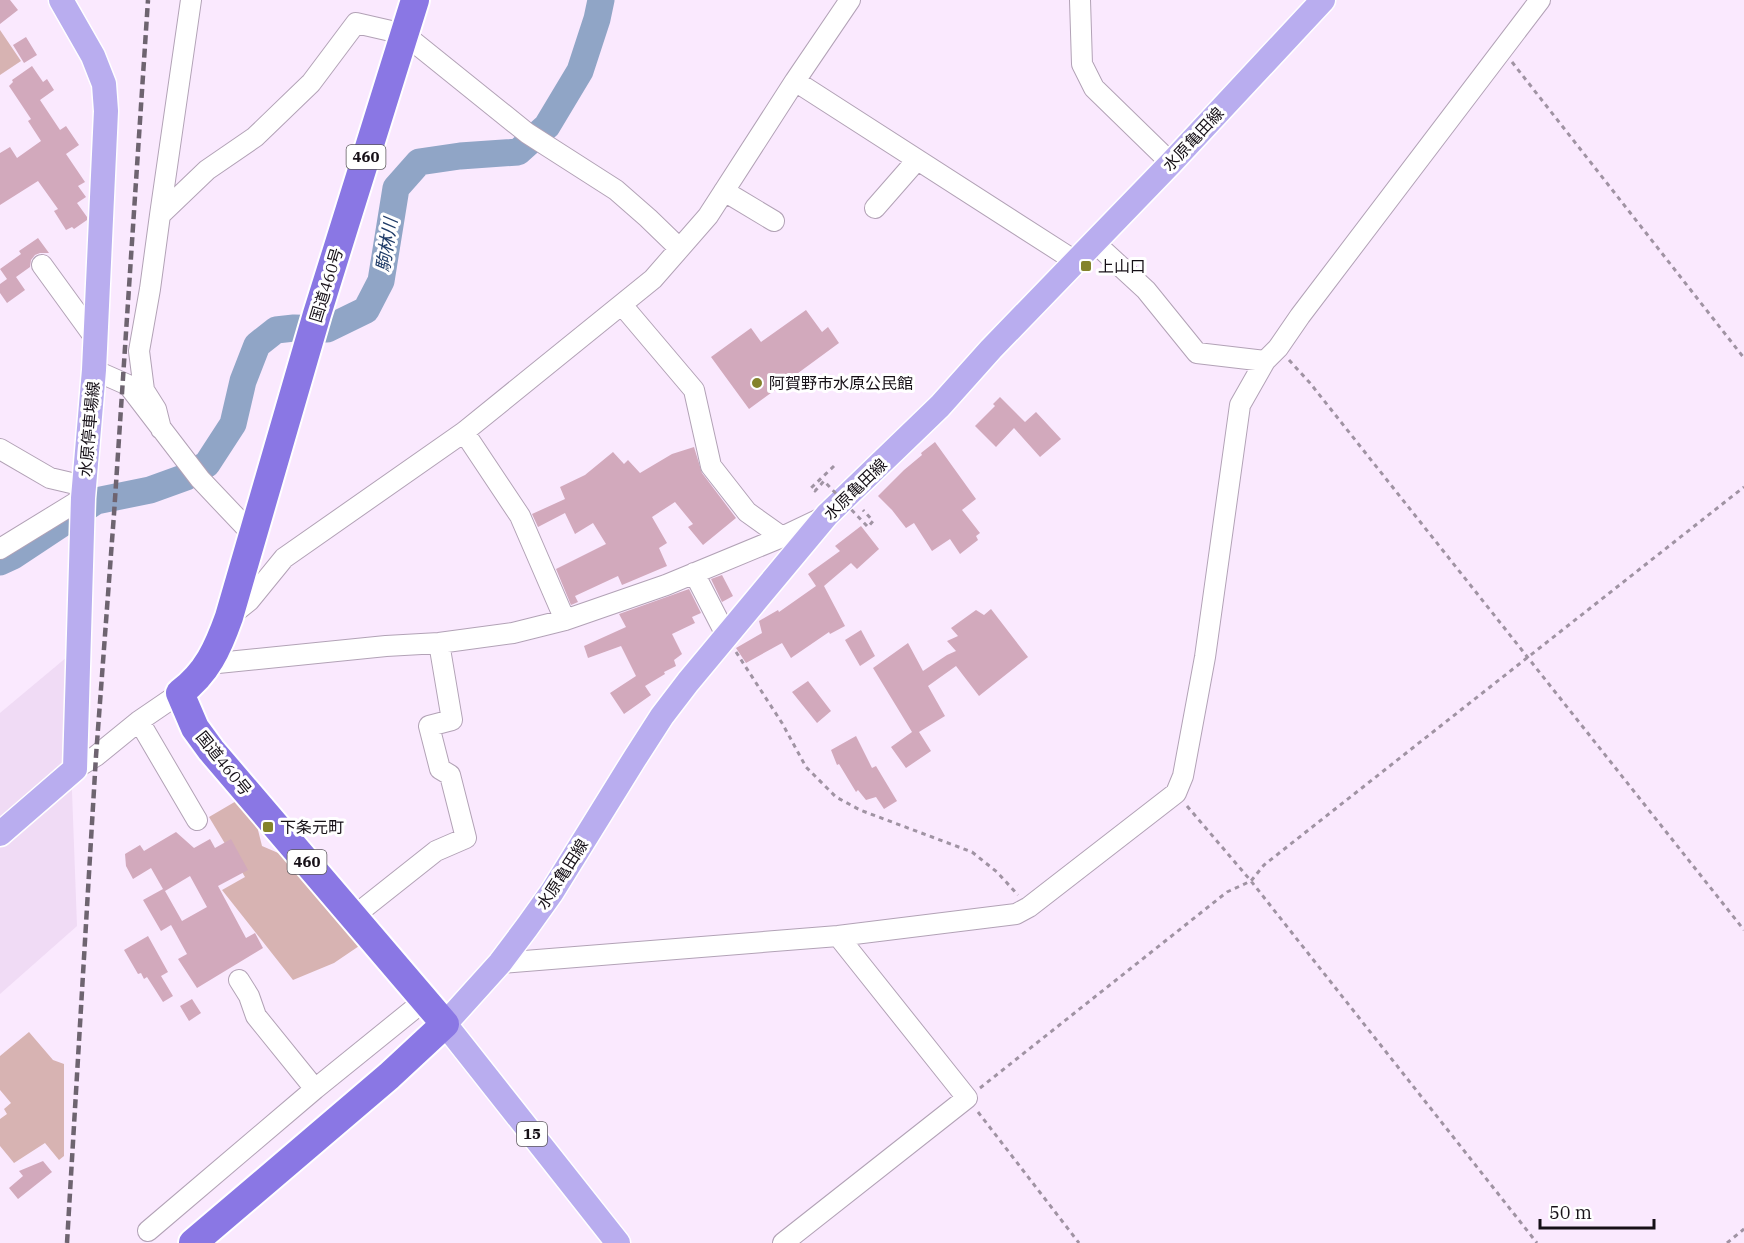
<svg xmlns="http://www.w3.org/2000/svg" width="1744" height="1243" font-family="'IBM Plex Serif','Noto Sans JP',serif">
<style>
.built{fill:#f0dbf5}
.green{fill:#d7b3b2}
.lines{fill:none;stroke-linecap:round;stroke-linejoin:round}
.river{stroke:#90a5c6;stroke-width:27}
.building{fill:#d2a9bc;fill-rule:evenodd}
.minor-casing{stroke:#b2a2b6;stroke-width:22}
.major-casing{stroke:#fff;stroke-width:27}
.highway-casing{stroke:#fff;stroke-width:32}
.path{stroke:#a093a3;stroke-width:3;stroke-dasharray:4.5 4.5;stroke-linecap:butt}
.minor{stroke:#fff;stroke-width:20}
.major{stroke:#b9adef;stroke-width:24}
.highway{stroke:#8a77e4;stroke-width:28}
.rail{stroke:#6e6470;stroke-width:4.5;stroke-dasharray:9 4.5;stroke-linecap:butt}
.path-bridge{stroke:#a093a3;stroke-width:3;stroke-dasharray:4.5 4.5;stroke-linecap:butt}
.poi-dot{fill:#84832b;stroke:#fff;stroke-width:2}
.labels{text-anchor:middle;stroke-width:6;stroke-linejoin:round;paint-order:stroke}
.shield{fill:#fff;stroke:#5c585d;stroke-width:1.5}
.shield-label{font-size:15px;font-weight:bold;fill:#161017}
.street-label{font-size:16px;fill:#161017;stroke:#fff}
.poi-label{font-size:16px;fill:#161017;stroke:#fff;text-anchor:start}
.water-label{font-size:18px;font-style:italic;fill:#203c68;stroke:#fff}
</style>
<rect width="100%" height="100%" fill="#fae9fe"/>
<!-- built -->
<path class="built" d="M67,657L77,926L0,994V713Z"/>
<!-- green -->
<path class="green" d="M0,30L21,61L0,75Z
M238,800L255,818L262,846L290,858L362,944L334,963L293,980L222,890L245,877L209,817Z
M29,1032L53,1060L64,1064V1156L59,1160L45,1143L14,1163L0,1146V1119L7,1114L4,1109L11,1103L0,1090V1056Z"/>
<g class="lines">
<!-- river -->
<path class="river" d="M0,562L13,556L96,501L150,490L186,477L207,464L233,424L243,381L257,345L276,330L294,328L327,329L366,310L381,281L396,188L419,162L460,156L518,152L547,126L580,71L597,19L601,0"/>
</g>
<!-- building -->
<path class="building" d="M0,0H10L18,10L0,24Z
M26,37L37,55L24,63L13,45Z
M32,66L43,82L47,79L54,90L40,100L60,130L66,126L79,145L66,154L85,182L78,186L86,197L77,203L87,217V220L74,229L72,227L66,230L54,211L58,209L38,181L0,205V153L10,147L17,158L41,141L28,121L31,119L9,86L13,82L12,80Z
M38,238L49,253H40L35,255L31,260L30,267L16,277L25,290L7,303L0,293V284L7,279L0,269L21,254L19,251Z
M806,310L822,332L828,327L839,343L749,409L711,357L751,328L761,342Z
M1000,397L1025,422L1036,412L1061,439L1040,457L1014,428L996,447L975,426L995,406L993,404Z
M935,442L976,499L962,510L980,533L976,536L978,540L960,554L950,539L932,551L914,523L906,528L892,510L878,496L904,470L922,455L921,453Z
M694,447L702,473L736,518L703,545L688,527L693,524L675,502L652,517L667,543L659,548L667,566L622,585L618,576L575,596L578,602L571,605L556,569L606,544L593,523L575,534L565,513L538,527L532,514L565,499L560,487L585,475L613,452L624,464L628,460L640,473L672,454Z
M861,526L879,549L857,569L851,563L824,586L845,626L830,634L829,632L791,658L782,643L746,663L736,648L762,633L759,621L778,610L779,612L816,586L808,574L840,551L835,546Z
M722,575L733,596L722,602L711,579Z
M689,589L701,613L692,617L695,623L672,634L682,654L674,660L676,666L664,672L665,674L645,686L651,695L624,714L610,693L636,676L621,646L588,658L584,646L626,627L619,614Z
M991,609L1028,657L979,696L956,666L928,686L945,716L919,732L931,751L906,768L891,747L912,732L873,668L908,643L923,671L947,655L956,651L947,641L958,636L951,628L976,610L984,615Z
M861,630L875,656L860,666L845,640Z
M808,681L831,711L817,723L792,692Z
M856,736L872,768L876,766L897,801L884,809L876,797L866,800L858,790L856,792L839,764L837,765L831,750Z
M176,832L194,848L210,839L215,848L231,839L248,870L218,886L246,938L255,933L263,948L197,988L178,959L187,954L171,925L161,931L143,900L163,889L151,868L133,879L126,866L125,854L140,845L144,851ZM190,876L207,907L182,921L165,891Z
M148,936L168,972L161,976L173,996L163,1002L147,977L144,979L141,973L138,974L124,950Z
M192,999L201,1013L189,1021L180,1006Z
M43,1161L52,1172L18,1199L9,1188L23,1176L19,1171Z"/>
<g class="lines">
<defs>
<path id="minor" d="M1080,0L1082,64L1094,88L1171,163
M795,81L1075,261
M724,191L774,221
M875,208L917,160
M160,215L191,0
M1094,242L1146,290L1197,353L1265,361
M42,265L95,338
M622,305L694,390L711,466L747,512L782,537
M94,370L128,385L200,479L253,535
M161,429L156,409L144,390L139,351L150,289L160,215L207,170L255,137L311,83L356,23L404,34L527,133L616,190L648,218L679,248
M464,432L520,516L565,620
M0,449L50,478L84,486
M0,549L83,498
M694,573L726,635
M229,617L249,601L284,558L464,432L653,279L708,216L795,81L850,0
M208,664L386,646L439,643L513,633L565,620L666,585L782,537L824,517
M139,721L197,820
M75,769L96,756L139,721L180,693
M354,916L436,851L466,838L450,775L440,769L429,726L452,720L439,643
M500,963L838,936L1016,914L1029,907L1176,793L1183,776L1205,657L1240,405L1265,361L1278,348L1300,316L1540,0
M239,980L249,996L256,1016L315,1089
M148,1231L315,1089L425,1000
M783,1243L967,1098L838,936"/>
<path id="major" d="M0,834L75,769L83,498L94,370L106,111L104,84L93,56L61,0
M618,1243L445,1024L500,963L527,927L552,892L635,758L662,716L688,682L827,515L940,406L991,349L1171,163L1323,0"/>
<path id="highway" d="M193,1243L389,1076L445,1024L211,750L195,728L180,693C207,673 218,648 229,617L317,314L415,0"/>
</defs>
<!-- minor casing -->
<use href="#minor" class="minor-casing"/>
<!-- major casing -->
<use href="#major" class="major-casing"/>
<!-- highway casing -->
<use href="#highway" class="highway-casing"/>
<!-- path -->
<path class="path" d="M1512,62L1744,358
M1289,360L1310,383L1744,930
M736,652L782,723L806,767L836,797L860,810L972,852L997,872L1018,895
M1187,806L1251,881L1537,1243
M980,1088L1227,892L1251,881L1264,865L1744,487
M978,1112L1079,1243
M1727,1243L1744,1229"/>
<!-- minor -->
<use href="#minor" class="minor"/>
<!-- major -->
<use href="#major" class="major"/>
<!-- highway -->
<use href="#highway" class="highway"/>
<!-- rail -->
<path class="rail" d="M67,1243L96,756L114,514L148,0"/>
<!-- path-bridge -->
<path class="path-bridge" d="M834,466L811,488L815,491L824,481L868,527L873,521L863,510"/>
</g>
<!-- markers -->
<g class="poi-dot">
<rect x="1080" y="260" width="12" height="12" rx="3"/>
<circle cx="757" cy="383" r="6"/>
<rect x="262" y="821" width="12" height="12" rx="3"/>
</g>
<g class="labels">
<!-- shield labels -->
<g class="shield">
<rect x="346.5" y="145" width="39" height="24" rx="4.5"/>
<rect x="287.5" y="850" width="39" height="24" rx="4.5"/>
<rect x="517" y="1122" width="30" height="24" rx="4.5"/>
</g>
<g class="shield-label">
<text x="366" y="162">460</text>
<text x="307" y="867">460</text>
<text x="532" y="1139">15</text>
</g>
<!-- street labels -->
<g class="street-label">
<text transform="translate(1193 139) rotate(-47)" y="6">水原亀田線</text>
<text transform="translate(326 285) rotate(-73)" y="6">国道460号</text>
<text transform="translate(89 429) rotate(-85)" y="6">水原停車場線</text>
<text transform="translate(855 489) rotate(-44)" y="6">水原亀田線</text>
<text transform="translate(224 763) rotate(51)" y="6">国道460号</text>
<text transform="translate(562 874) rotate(-57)" y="6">水原亀田線</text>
</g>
<!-- poi labels -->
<g class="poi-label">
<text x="1098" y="272">上山口</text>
<text x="769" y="389">阿賀野市水原公民館</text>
<text x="280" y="833">下条元町</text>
</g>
<!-- water labels -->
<g class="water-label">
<text transform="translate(387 245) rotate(-81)" y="6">駒林川</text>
</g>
</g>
<!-- scale -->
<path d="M1540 1219v9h114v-9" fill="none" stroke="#161017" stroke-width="3"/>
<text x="1549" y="1219" font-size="18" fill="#161017" stroke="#ffffff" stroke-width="4.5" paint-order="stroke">50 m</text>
</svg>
